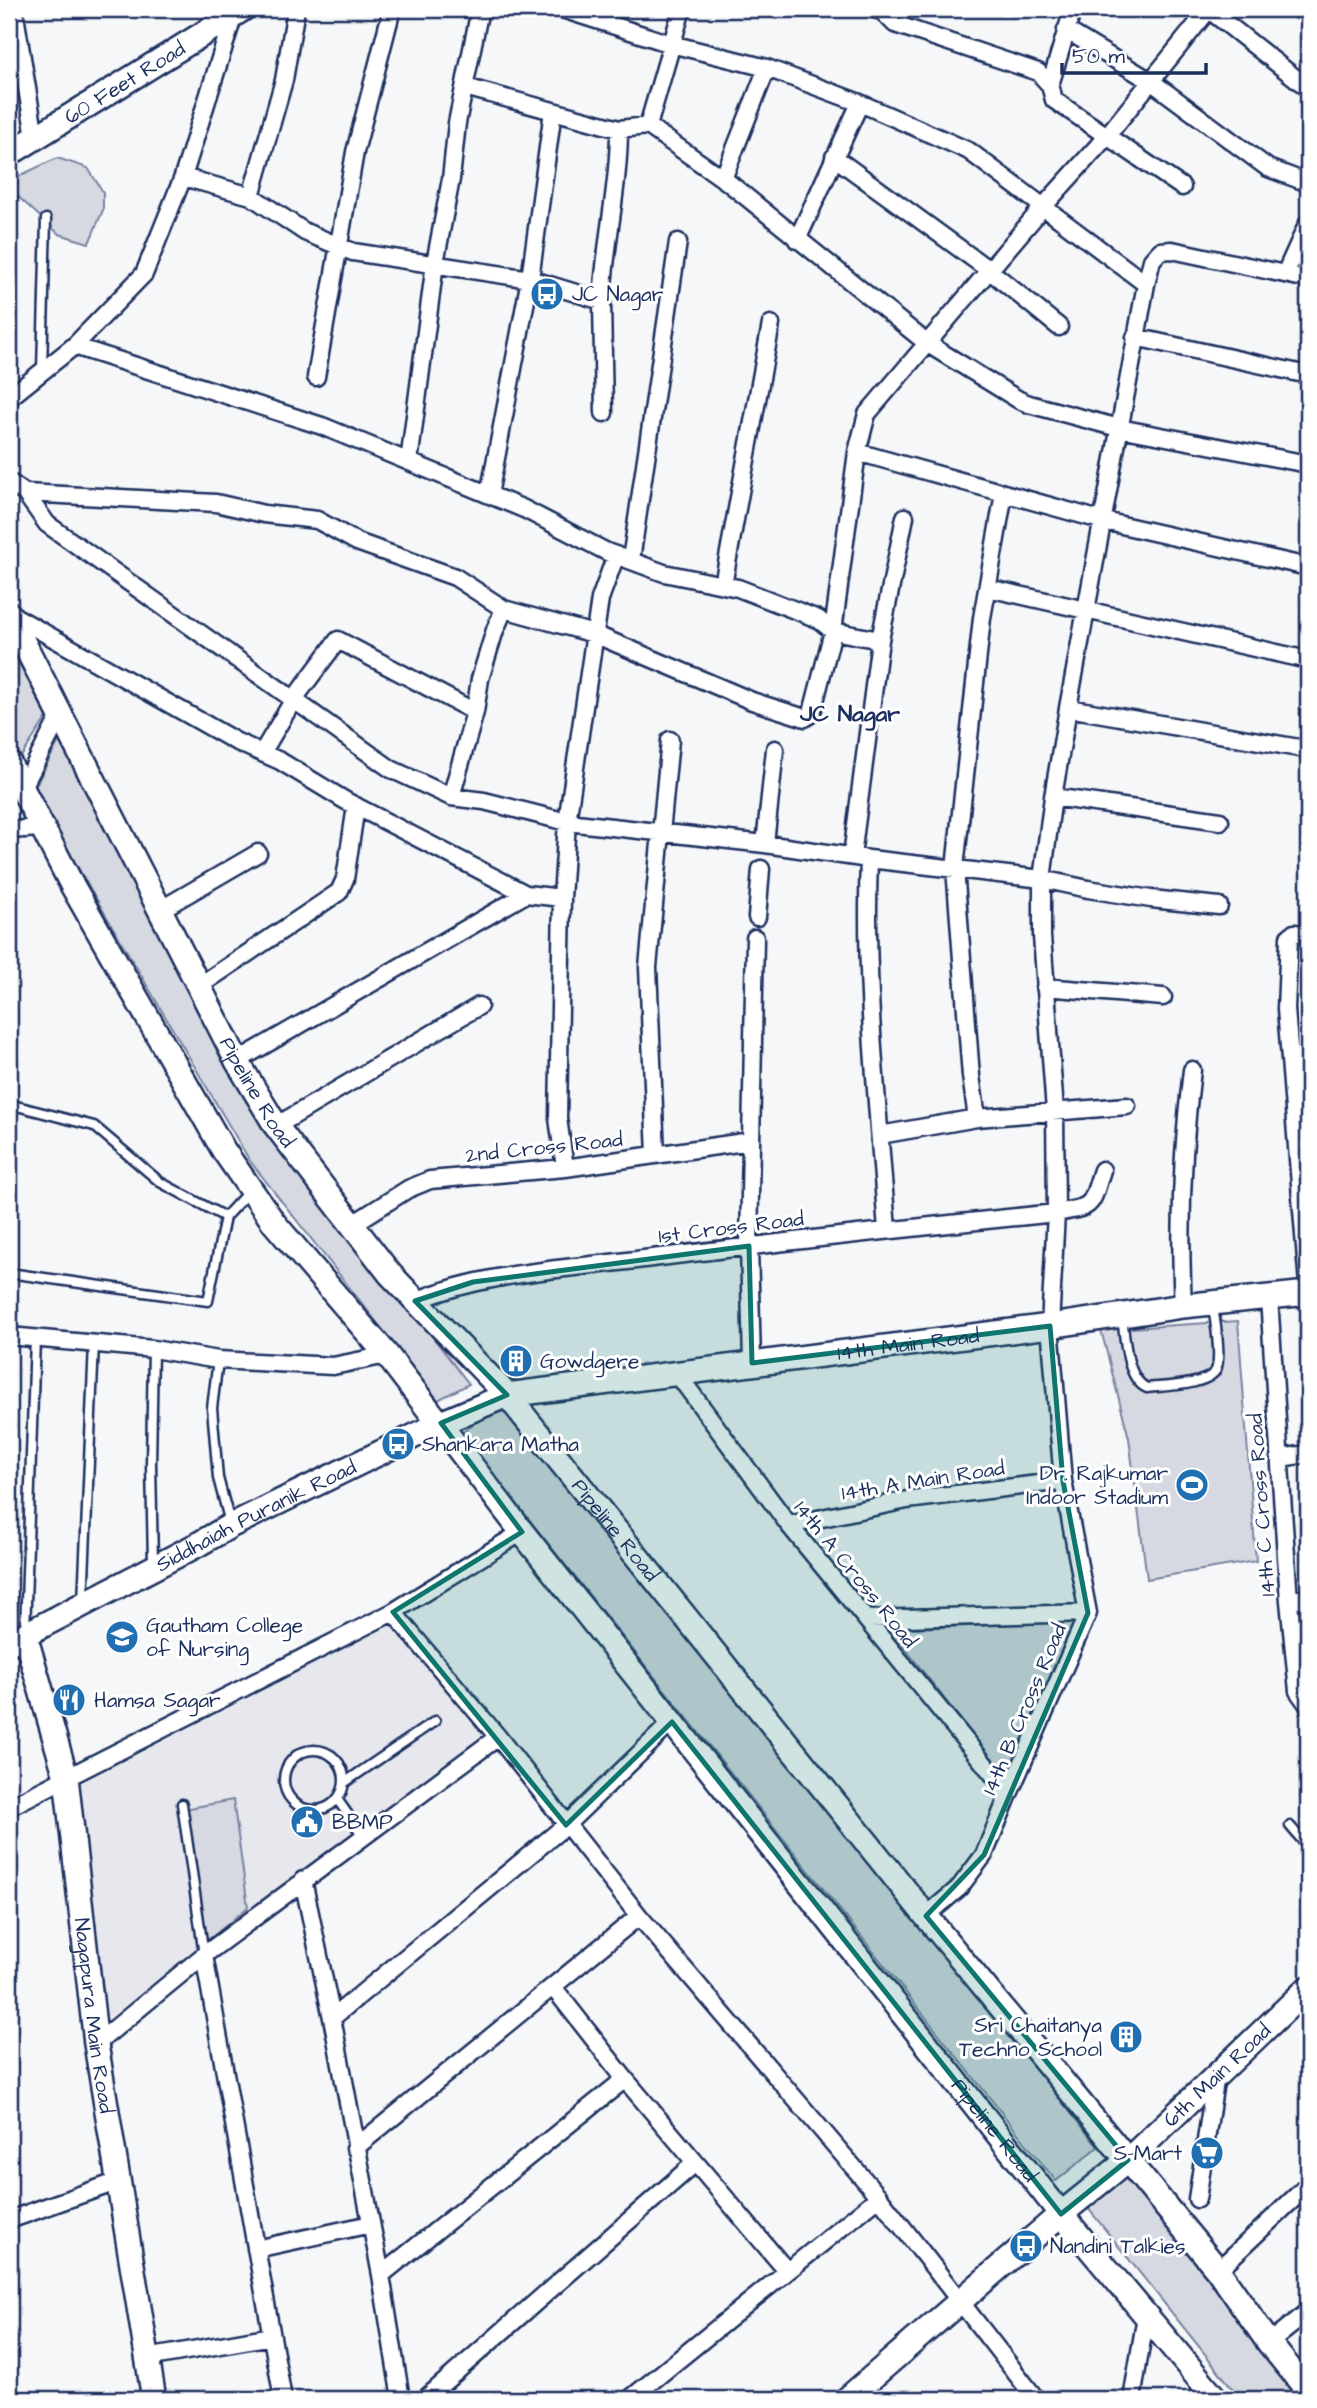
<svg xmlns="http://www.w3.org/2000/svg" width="1317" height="2408" font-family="'Architects Daughter',sans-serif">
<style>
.built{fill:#e6e8ee}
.green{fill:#d6d9e2;stroke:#7884a0;stroke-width:2}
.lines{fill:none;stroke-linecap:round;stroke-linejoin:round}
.lane-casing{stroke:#1b2f5e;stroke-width:13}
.street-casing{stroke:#1b2f5e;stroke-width:21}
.secondary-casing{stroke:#1b2f5e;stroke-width:28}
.lane{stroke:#fff;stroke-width:8}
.street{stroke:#fff;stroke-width:16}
.secondary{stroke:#fff;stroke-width:23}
.marked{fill:#0f766e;fill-opacity:0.2;stroke:#0f766e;stroke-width:5;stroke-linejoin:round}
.labels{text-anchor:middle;stroke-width:6;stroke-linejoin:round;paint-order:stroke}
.street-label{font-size:21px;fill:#1b2f5e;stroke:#fff}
.poi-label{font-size:21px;fill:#1b2f5e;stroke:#fff;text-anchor:start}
.neighbourhood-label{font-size:23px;font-weight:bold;fill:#1b2f5e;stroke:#fff}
</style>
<rect width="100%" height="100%" fill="#f6f7f9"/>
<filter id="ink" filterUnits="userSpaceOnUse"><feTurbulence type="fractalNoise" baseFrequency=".0143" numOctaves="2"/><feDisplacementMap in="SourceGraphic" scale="14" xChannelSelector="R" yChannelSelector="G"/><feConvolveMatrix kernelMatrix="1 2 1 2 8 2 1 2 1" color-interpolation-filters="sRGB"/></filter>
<g filter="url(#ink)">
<!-- built -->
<path class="built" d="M391,1619L486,1736L252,1908L104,2022L76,1785L235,1705Z"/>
<!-- green -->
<path class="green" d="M57,158L88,168L103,192V210L89,243L59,234L13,192L19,176Z
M9,644L47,717L21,757L9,734Z
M59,741L257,1111L469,1384L438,1400L250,1161L33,791Z
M1238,1321L1256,1561L1147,1579L1129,1438L1101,1330Z
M502,1400L1098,2147L1056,2181L461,1434Z
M1074,1622L1007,1779L890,1629Z
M233,1800L248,1907L200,1947L179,1810Z
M1124,2169L1308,2399H1241L1083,2202Z"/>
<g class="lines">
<defs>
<path id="lane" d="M42,370L46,219
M9,1104L94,1126L160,1182L225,1217
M9,1273L208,1301L225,1217L249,1191
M1122,1317C1125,1338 1126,1379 1147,1388C1162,1386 1213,1386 1217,1367C1221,1351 1215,1322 1213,1306
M218,1360L212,1408L218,1478L230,1523
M153,1563L151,1464L153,1349
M83,1602L94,1343
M25,1632L35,1338
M284 1780a30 30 0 1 1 60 0a30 30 0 1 1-60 0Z
M344,1783L435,1721
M337,1799L363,1836
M182,1804L204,1955
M1290,1826L1308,1847"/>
<path id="street" d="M14,9L35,137
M562,9L671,44L767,68L860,103L969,151L1146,284
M873,9L882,11L895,24L1038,72L1050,85L1054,100L1182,187
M1208,9L1308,88
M1298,9L1308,15
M1066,30L1152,82L1268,168L1308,183
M1050,85L1073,9
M465,87L619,129
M648,126L729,183L928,344L1019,400L1029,404L1119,428L1308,464
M834,157L989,270L1059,327
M183,177L251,196L305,232L353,252L530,279L602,301C605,243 619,186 619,129L648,126L682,9
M723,179L767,68
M251,196L284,80L296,9
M797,240L860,103
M1285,274L1308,223
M602,301L604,413
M1135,337L1308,375
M74,346L322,426L524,509L607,552L664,573L738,588L818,619L833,631L857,452L1104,521L1308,567
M316,377L355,152L392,9
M9,398L74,346L144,274L183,177L234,14
M857,452L867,414L1043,207L1106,137L1209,9
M409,462L435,263L451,179L457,123L480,9
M9,482L25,493L47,524L391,769L451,797L484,801L567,822L765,844L869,859L1042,879L1088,889L1151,899L1219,906
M25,493L216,503L264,514L317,520L357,542L455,577L504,609L594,634L752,701L805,718L812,713L833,631L880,640
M1004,493L982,618L955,868L971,1076L977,1118L1127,1106
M489,495L530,279L553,111
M631,560L678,242
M723,585L771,324
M988,588L1308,660
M9,613L235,741L280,761L346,801L526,894L562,898
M1068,708L1305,749
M262,753L294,699L338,640L475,712
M22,789L60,716
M451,797L475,712L480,679L495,630L504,609
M1053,797L1220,821
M9,830L41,828
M765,844L775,749
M852,856L880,640L905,517
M869,859C864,983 878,1107 887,1230
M160,910L258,853
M757,917L761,869
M1308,934L1294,933L1289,937L1286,1009L1308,1285
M199,986L339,892L345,879L356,806
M1045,987L1163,997
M237,1061L526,894
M276,1126L479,1006
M880,1135L977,1118
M656,1155L648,967L670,740
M565,1168L558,1118L562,898L567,822L600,599L616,555
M353,1224L408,1189L430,1180L565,1168L751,1141
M1269,1298L1289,1601L1298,1691L1308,1705
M415,1301C487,1272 567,1269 644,1259C781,1242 918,1227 1056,1213C1095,1206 1090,1208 1102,1170
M1183,1306C1179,1226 1182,1149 1192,1070
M9,1336L153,1349L218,1360L333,1366L387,1355
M752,1363L749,1246L755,938
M678,1375L789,1525L1009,1794
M1279,1458L1308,1454
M789,1525L907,1500L1063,1481
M1289,1601L1308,1597
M393,1612L522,1532
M867,1619L1088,1613
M9,1807L393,1612L498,1737L639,1916L879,2197L1036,2399
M303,1880L332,2018
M926,1916L959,1888L984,1855L1009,1794L1088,1613L1063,1481L1050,1326L1056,1213L1055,1111L1042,936V879L1053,797L1068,708L1146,284L1152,260L1160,251L1172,250L1308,279
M204,1955L283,2399
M553,1987L625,2079L787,2271
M96,2044L204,1955L498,1737
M355,2148L639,1916
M1197,2199L1216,2075
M9,2220L119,2181
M256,2249L371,2224
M1218,2270L1308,2185
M381,2275L625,2079
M1269,2343L1308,2312
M147,2358L272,2336
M9,2398V2399
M401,2399L381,2275L332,2018L566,1825L672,1722
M425,2399L695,2163
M630,2399L879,2197
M1132,2399L1146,2316"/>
<g id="secondary">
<path id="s1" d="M9,154L243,9"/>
<path id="s2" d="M9,614L237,1061L276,1126L390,1274L507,1395L926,1916L1218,2270L1269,2343L1308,2391"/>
<path id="s3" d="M9,763L72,885L224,1151L274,1223L387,1355L522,1532L1061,2214L1216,2399"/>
<path id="s4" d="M25,1635L66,1777L96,2044L154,2399"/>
<path id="s5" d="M9,1643L197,1545L230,1526L441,1423L507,1395L1050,1326L1183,1306L1308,1293"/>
<path id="s6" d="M847,2399L1061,2214L1128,2160L1308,1988"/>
</g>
</defs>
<!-- lane casing -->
<use href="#lane" class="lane-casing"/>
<!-- street casing -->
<use href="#street" class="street-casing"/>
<!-- secondary casing -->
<use href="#secondary" class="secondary-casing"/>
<!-- lane -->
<use href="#lane" class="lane"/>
<!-- street -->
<use href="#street" class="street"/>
<!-- secondary -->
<use href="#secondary" class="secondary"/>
</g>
</g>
<!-- marked area -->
<path class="marked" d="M749,1246L752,1363L1050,1326L1063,1481L1088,1613L984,1855L926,1916L1128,2160L1061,2214L672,1722L566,1825L393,1612L522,1532L441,1423L507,1395L415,1301L473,1282Z"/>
<!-- icons -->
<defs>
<symbol id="bus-disc" viewBox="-11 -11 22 22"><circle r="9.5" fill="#1f6fb2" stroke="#fff"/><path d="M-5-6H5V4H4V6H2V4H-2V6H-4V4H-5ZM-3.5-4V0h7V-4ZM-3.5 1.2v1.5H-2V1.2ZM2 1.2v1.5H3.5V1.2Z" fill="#fff"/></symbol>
<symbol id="building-disc" viewBox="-11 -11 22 22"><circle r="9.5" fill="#1f6fb2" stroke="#fff"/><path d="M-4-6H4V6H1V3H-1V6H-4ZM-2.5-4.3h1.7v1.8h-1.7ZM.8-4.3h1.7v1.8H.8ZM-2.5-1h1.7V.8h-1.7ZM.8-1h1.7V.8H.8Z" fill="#fff"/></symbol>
<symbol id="stadium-disc" viewBox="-11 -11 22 22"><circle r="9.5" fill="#1f6fb2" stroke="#fff"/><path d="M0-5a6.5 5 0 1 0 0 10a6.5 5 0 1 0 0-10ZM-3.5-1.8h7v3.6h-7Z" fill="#fff"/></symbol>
<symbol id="school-disc" viewBox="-11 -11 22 22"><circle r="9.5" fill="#1f6fb2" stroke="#fff"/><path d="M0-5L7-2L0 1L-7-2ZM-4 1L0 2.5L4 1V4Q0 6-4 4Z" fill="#fff"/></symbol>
<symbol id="restaurant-disc" viewBox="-11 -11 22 22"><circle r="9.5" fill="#1f6fb2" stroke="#fff"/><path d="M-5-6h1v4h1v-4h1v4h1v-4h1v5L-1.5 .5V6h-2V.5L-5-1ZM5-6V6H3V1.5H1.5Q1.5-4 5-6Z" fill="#fff"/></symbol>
<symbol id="civic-disc" viewBox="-11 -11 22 22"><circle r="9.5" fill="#1f6fb2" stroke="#fff"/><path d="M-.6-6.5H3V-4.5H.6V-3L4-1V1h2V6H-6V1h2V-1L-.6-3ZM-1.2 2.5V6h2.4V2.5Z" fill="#fff"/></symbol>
<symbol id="supermarket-disc" viewBox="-11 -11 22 22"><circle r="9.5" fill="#1f6fb2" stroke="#fff"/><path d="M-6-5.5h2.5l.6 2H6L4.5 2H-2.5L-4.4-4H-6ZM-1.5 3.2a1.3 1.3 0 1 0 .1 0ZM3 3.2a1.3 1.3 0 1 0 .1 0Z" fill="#fff"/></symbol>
</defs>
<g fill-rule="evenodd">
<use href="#bus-disc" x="528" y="275" width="38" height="38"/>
<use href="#building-disc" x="497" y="1342" width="38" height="38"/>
<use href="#bus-disc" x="379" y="1425" width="38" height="38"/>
<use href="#stadium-disc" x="1173" y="1466" width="38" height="38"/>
<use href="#school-disc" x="103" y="1618" width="38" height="38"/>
<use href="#restaurant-disc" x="50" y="1681" width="38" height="38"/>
<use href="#civic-disc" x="288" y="1803" width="38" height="38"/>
<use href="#building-disc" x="1107" y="2018" width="38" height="38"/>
<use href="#supermarket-disc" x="1188" y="2134" width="38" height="38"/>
<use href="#bus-disc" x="1007" y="2227" width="38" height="38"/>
</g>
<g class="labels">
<!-- street labels -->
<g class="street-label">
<text dy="7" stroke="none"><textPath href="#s1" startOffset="136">60 Feet Road</textPath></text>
<text dy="7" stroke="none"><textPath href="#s2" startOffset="539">Pipeline Road</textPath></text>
<text transform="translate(544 1147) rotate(-6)" y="7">2nd Cross Road</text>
<text transform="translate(731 1227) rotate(-7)" y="7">1st Cross Road</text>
<text dy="7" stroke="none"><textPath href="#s5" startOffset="961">14th Main Road</textPath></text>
<text transform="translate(923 1480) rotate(-9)" y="7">14th A Main Road</text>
<text transform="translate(1261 1505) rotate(-94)" y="7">14th C Cross Road</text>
<text dy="7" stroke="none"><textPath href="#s5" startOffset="278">Siddhaiah Puranik Road</textPath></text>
<text dy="7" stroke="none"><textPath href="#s2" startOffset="1106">Pipeline Road</textPath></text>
<text transform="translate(856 1574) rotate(51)" y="7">14th A Cross Road</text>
<text transform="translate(1024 1709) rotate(-67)" y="7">14th B Cross Road</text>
<text dy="7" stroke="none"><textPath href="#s4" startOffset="388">Nagapura Main Road</textPath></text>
<text dy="7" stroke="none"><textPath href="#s6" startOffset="492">6th Main Road</textPath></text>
<text dy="7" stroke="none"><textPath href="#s3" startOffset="1690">Pipeline Road</textPath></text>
</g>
<!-- poi labels -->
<g class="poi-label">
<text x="572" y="301">JC Nagar</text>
<text x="540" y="1368">Gowdgere</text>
<text x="422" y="1451">Shankara Matha</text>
<text x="1168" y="1480" text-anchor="end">Dr. Rajkumar<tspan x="1168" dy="24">Indoor Stadium</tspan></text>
<text x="146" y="1632">Gautham College<tspan x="146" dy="24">of Nursing</tspan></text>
<text x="94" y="1707">Hamsa Sagar</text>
<text x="332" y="1829">BBMP</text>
<text x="1102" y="2032" text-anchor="end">Sri Chaitanya<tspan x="1102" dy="24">Techno School</tspan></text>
<text x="1182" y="2160" text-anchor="end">S-Mart</text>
<text x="1050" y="2253">Nandini Talkies</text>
</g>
<!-- neighbourhood labels -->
<g class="neighbourhood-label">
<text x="850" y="721">JC Nagar</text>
</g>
</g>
<!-- margin -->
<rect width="1317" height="2408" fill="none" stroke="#fff" stroke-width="35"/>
<rect x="18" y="18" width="1282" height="2373" fill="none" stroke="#1b2f5e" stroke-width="2.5" filter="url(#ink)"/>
<!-- scale -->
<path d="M1062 63v10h144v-10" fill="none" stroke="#1b2f5e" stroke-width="3.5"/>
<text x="1072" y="63" font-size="21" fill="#1b2f5e" stroke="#ffffff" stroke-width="5" paint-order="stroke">50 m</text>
</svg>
